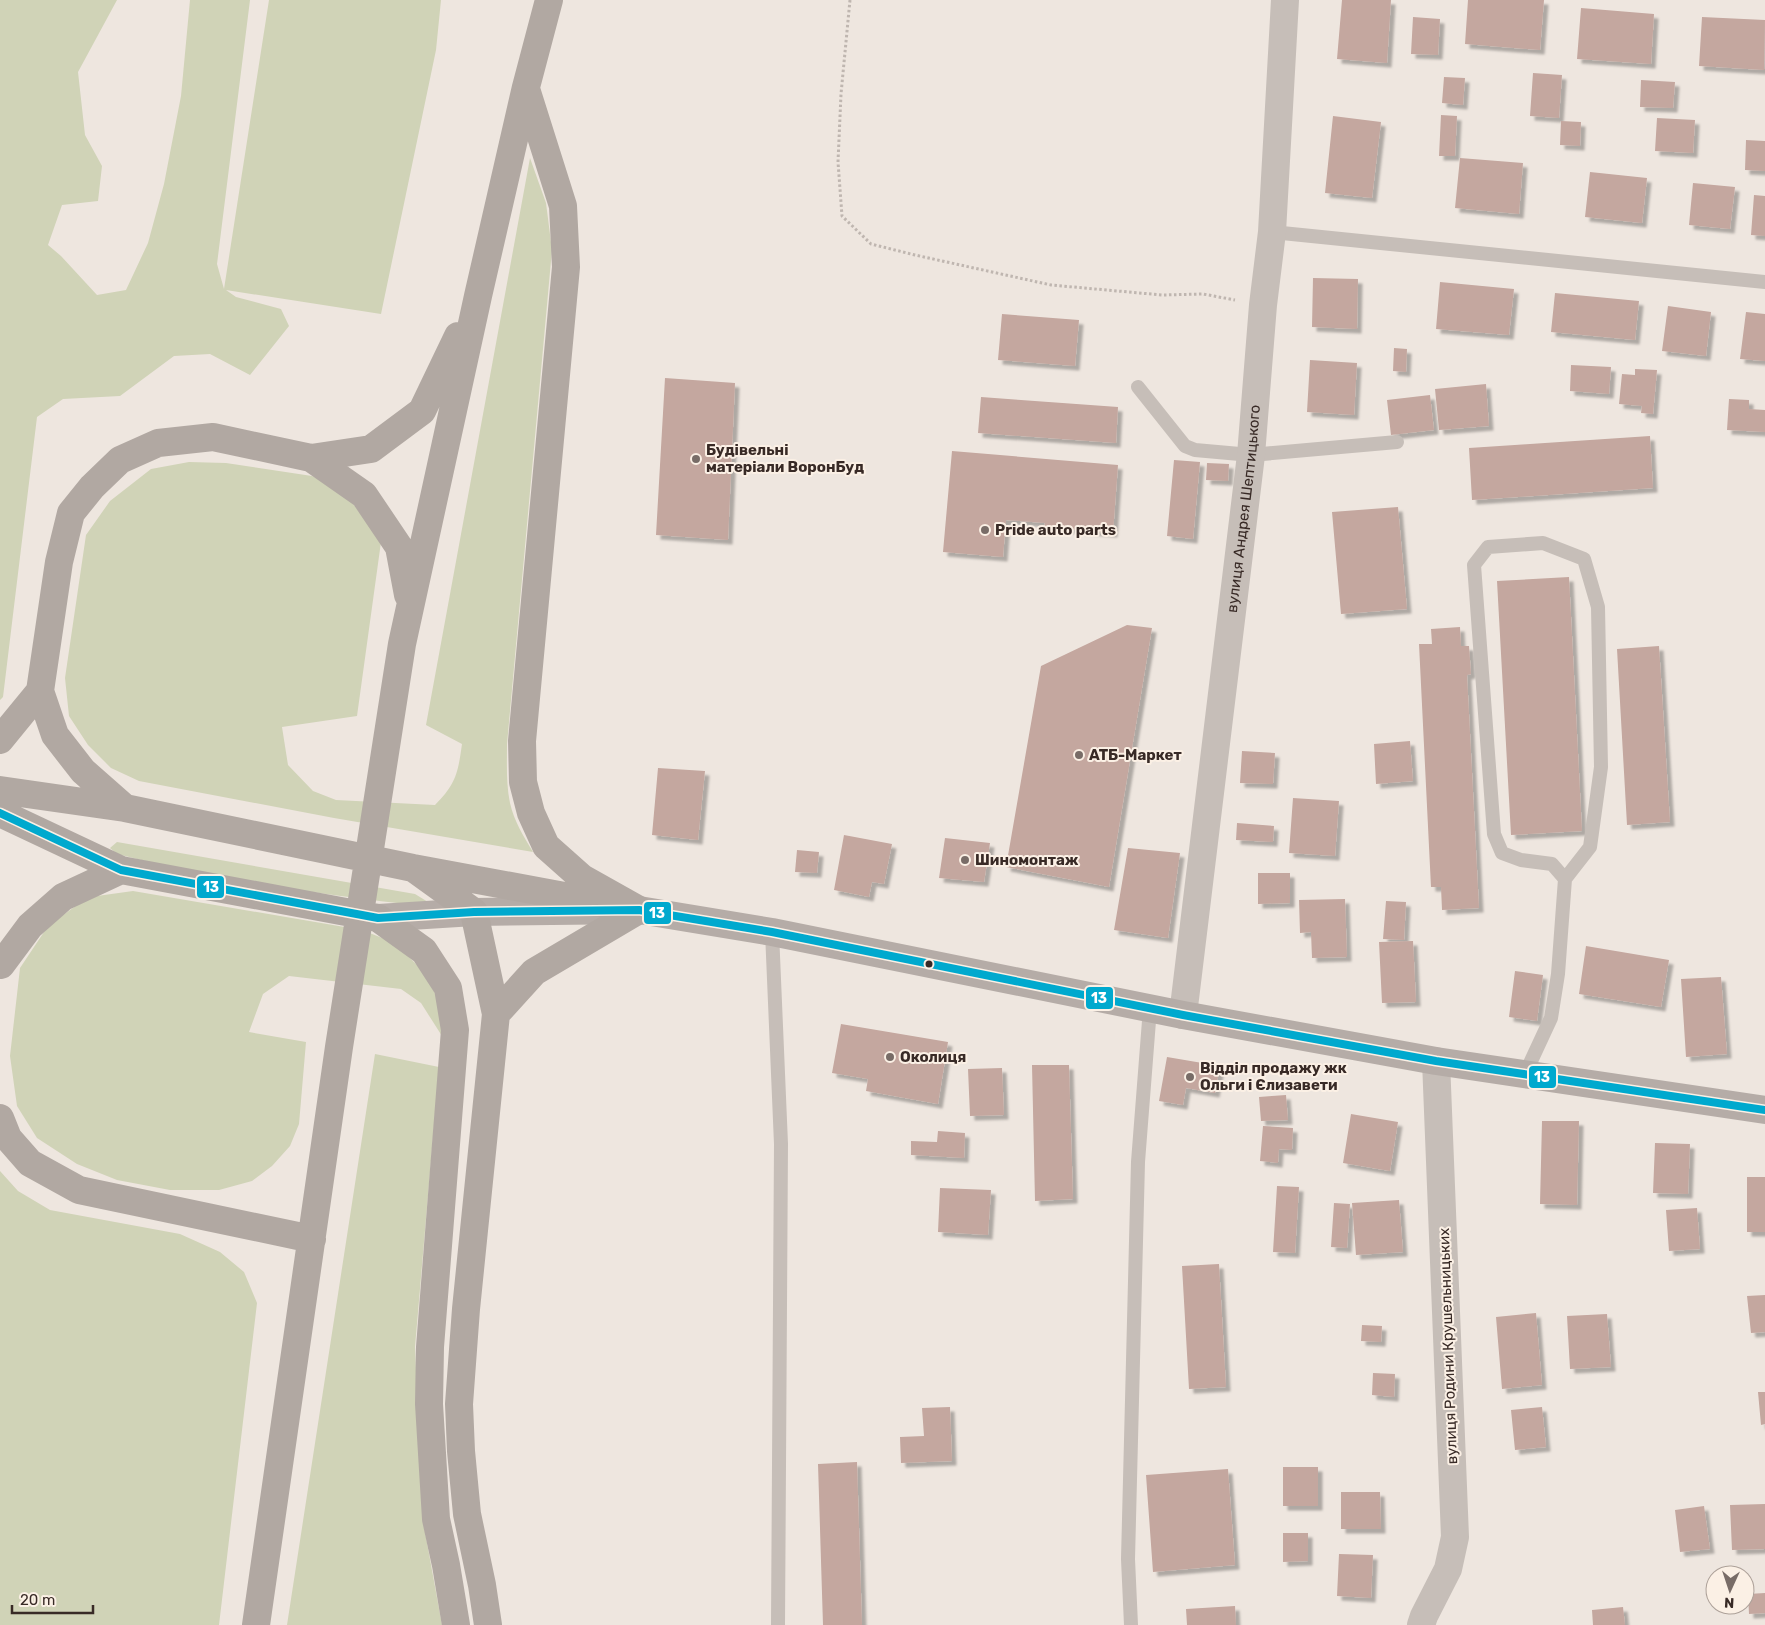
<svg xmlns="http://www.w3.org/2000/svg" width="1765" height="1625" font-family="Rubik,sans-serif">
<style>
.green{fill:#d0d3b7}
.building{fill:#c4a79f;filter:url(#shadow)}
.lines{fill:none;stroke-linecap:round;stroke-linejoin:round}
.path{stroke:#bfb6b0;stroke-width:3;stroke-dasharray:2.5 2.5;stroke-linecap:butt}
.service{stroke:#c6beb8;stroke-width:14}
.minor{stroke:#c6beb8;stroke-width:28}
.primary{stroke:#b5aca7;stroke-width:28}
.trunk{stroke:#b1a8a2;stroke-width:28}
.bus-1-casing{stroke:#fbf0e5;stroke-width:11}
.bus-1{stroke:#00a9ce;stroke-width:8}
.poi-dot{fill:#786c67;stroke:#fbf0e5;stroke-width:2}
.bus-dot{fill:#382a26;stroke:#fbf0e5;stroke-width:2}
.labels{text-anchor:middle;stroke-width:4;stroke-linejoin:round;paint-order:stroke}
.poi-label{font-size:15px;font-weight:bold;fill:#382a26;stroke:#fbf0e5;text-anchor:start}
.street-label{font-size:15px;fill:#382a26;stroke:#fbf0e5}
.line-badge{stroke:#fbf0e5;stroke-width:2}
.badge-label{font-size:14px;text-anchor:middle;font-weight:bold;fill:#fff}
</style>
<defs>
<filter id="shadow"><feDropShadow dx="4.5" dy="4.5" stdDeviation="1" flood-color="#0004"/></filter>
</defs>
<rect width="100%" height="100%" fill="#eee6df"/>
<!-- green -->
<path class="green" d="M0,0H117L78,72L85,135L102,166L98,201L62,205L48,245L61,256L97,295L126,290L148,243L164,184L181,96L190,0H250L217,264L224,289L269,0H441L436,50L381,314L226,290L236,297L281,309L289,326L250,375L210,354L174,356L120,396L63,399L37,417L3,697L0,700Z
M530,158L546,203L552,250L507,744C507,764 506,784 510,803C514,821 524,837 533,852L334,818L139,781L111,768L88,745L69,716L65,678L86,535L110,501L151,469L189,462L226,463L312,476L344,491L381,542L357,716L282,727L288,765L313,791L336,800L435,805C456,784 458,773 462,744L426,725Z
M117,842L415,894L428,902L424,906C321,895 218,880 117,854L110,848Z
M133,891L362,930L395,943L417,965L432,986L440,1006L442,1036L421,1003L401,989L289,976L263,994L249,1032L306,1042L299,1124L290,1146L272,1166L252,1181L219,1190H170L117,1180L77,1164L37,1138L17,1106L10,1056L20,968L48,926L77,905L97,896Z
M375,1054L439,1067L415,1347L423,1521L442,1625H287Z
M0,1171L18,1191L50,1210L180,1234L220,1252L244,1272L257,1303L219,1625H0Z"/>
<!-- building -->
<path class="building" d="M1342,0H1391L1387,63L1337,59Z
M1468,0H1544L1540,50L1465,44Z
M1581,8L1654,14L1651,64L1577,59Z
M1413,17L1440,19L1438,55L1411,54Z
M1702,17L1765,20L1764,70L1699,66Z
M1533,73L1562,75L1559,118L1530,116Z
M1444,77L1465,78L1463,105L1442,103Z
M1641,80L1675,82L1673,108L1640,107Z
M1441,115L1457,116L1455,156H1439Z
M1333,116L1381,122L1372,198L1325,193Z
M1657,118L1695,120L1693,153L1655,151Z
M1561,121L1581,122L1580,146L1560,145Z
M1746,140L1765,141V171L1745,170Z
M1460,158L1523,163L1519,214L1455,208Z
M1590,172L1647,178L1642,223L1585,217Z
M1693,183L1735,187L1730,229L1689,225Z
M1754,195L1765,196V236L1751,235Z
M1313,278L1358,279L1357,329L1312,327Z
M1440,282L1514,289L1509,335L1436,329Z
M1555,293L1639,301L1635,340L1551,332Z
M1668,306L1711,312L1706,356L1662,351Z
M1746,312L1765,314V361L1740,359Z
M1002,314L1079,320L1075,366L998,360Z
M1394,348L1407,349L1406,372L1393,371Z
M1310,360L1357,363L1354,415L1307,412Z
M1571,365L1611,367L1609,394L1570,391Z
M1635,369L1657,370L1653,414L1641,413L1642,406L1619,404L1622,374L1635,375Z
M665,378L735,383L728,540L656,535Z
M1486,384L1489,426L1439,430L1435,389Z
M1430,395L1434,430L1391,435L1387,400Z
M981,397L1118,407L1116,443L978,433Z
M1729,399L1749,400V409L1765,410V432L1727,430Z
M1650,436L1653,488L1472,500L1469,448Z
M952,451L1118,465L1113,533L1044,527L1045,523L1006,520L1003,557L943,552Z
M1174,460L1200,462L1193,539L1167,536Z
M1207,463L1229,464L1228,481L1206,480Z
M1398,507L1407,609L1341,614L1332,512Z
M1569,577L1582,831L1511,835L1497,581Z
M1127,625L1152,628L1109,887L1006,867L1041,666Z
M1460,627L1461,646H1469L1471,674L1467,675L1479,908L1442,910L1441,887H1431L1419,644H1432L1431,629Z
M1659,646L1670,822L1627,825L1617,649Z
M1410,741L1413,781L1376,784L1374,744Z
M1242,751L1275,753L1273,784L1240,783Z
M658,768L705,771L698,840L652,835Z
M1293,798L1339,801L1335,856L1289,853Z
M1237,823L1274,826L1273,842L1236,840Z
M844,835L892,844L884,884L872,882L869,897L834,890Z
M945,838L990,843L984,882L939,878Z
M1128,848L1180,853L1168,938L1114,930Z
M797,850L819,852L817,873L795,872Z
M1258,873H1290V903L1258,904Z
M1345,899L1347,957L1312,958L1311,932L1300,933L1299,900Z
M1386,901L1406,902L1404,940L1383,939Z
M1413,941L1416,1002L1382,1003L1379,942Z
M1586,946L1669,960L1661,1007L1579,994Z
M1515,971L1543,975L1537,1021L1509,1017Z
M1721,977L1727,1054L1686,1057L1681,979Z
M841,1024L948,1042L938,1104L866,1091L868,1079L832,1073Z
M1167,1057L1220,1066L1215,1093L1186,1088L1183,1105L1159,1101Z
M1032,1065H1069L1073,1199L1035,1201Z
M1002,1068L1004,1115L970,1116L968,1069Z
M1286,1095L1288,1120L1261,1121L1259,1097Z
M1351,1114L1398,1122L1390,1171L1343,1163Z
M1542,1121H1579L1577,1205L1540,1204Z
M1263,1126L1293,1128L1292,1150L1279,1149L1278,1163L1260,1161Z
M938,1131L965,1133L964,1158L911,1155V1141L937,1142Z
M1655,1143L1690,1144L1688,1194L1653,1193Z
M1747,1177H1765V1232H1747Z
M1277,1186L1299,1187L1295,1253L1273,1252Z
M940,1188L991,1190L988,1235L938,1232Z
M1399,1200L1403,1252L1356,1255L1352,1203Z
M1334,1203L1350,1204L1347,1248L1331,1247Z
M1697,1208L1700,1249L1669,1251L1666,1210Z
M1219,1264L1226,1387L1189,1389L1182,1266Z
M1765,1295V1332L1751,1333L1747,1296Z
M1536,1313L1542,1385L1502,1389L1496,1317Z
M1607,1314L1611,1367L1570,1369L1567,1316Z
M1362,1325L1382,1326L1381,1342L1361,1341Z
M1373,1373L1395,1374L1394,1397L1372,1395Z
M1758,1392H1765V1424L1761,1425Z
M950,1407L952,1461L901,1463L900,1437L924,1436L922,1408Z
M1542,1407L1546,1447L1515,1450L1511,1410Z
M857,1462L862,1625H823L818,1464Z
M1283,1467H1318V1506H1283Z
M1228,1469L1235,1565L1153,1572L1146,1475Z
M1341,1492H1380L1381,1529H1341Z
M1765,1504V1549L1732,1550L1730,1505Z
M1704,1506L1710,1549L1680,1552L1675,1510Z
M1283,1533H1308V1561L1283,1562Z
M1339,1554L1373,1555L1371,1598L1337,1596Z
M1765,1593V1613L1749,1614L1748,1594Z
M1235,1606L1236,1625H1187L1186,1609Z
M1623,1607L1625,1625H1593L1592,1610Z"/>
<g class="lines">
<!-- path -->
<path class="path" d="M850,0L841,94L838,162L842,216L871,244L915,255L1051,285L1162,295L1203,294L1235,300"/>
<!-- service -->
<path class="service" d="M1272,232L1765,282
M1138,387L1185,446L1195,450L1251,455L1397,442
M772,932L781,1144L778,1625
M1525,1074L1551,1018L1558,974L1565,879L1552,864L1521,860L1502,853L1494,834L1474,565L1488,547L1543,543L1584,559L1598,607L1601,767L1590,847L1565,879
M1131,1625L1128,1559L1138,1162L1150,1008"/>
<!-- minor -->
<g class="minor">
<path id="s1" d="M1183,1015L1251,455L1263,305L1272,232L1285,0"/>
<path d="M1421,1625L1424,1616L1448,1569L1455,1537L1436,1061"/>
</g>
<!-- primary -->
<path class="primary" d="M378,918L474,912L639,910L772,932L1183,1015L1436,1061L1765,1110"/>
<!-- trunk -->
<path class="trunk" d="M526,89L563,206L566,267L522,741L523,782L531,813L546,846L582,878L639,910
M311,458L364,495L399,547L408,595
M0,740L40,691
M0,790L125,808L413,868L618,906
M125,808L83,771L55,735L40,691L59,562L71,513L92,487L120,460L158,443L213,437L311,458L371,449L422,411L458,336
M0,813L121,870L378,918L424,951L448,988L455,1030L430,1347L429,1404L436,1519L446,1565L456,1625
M413,868L474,912L496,1014L466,1309L459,1404L461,1451L467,1514L482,1585L488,1625
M1,965L30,926L63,897L121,870
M496,1014L534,972L639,910
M0,1118L8,1138L30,1163L79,1190L312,1239
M256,1625L339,1047L402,644L478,296L526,87L549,0"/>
<defs>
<path id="bus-1" d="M0,813L121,870L378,918L474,912L639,910L772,932L1183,1015L1436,1061L1765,1110"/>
</defs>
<!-- bus-1 casing -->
<use href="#bus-1" class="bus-1-casing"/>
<!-- bus-1 -->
<use href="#bus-1" class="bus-1"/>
</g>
<!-- markers -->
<g class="poi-dot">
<circle cx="696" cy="459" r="5"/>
<circle cx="985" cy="530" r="5"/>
<circle cx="1079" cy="755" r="5"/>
<circle cx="965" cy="860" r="5"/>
<circle cx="890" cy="1057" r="5"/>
<circle cx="1190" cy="1077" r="5"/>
</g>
<circle class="bus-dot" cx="929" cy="964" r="4.5"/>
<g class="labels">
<!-- poi labels -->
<g class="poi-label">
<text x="706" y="455">Будівельні<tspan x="706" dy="17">матеріали ВоронБуд</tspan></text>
<text x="995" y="535">Pride auto parts</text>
<text x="1089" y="760">ATБ-Маркет</text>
<text x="975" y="865">Шиномонтаж</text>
<text x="900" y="1062">Околиця</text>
<text x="1200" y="1073">Відділ продажу жк<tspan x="1200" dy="17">Ольги і Єлизавети</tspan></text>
</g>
<!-- street labels -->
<g class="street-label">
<text dy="5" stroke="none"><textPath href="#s1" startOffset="510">вулиця Андрея Шептицького</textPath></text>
<text transform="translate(1448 1346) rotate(-92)" y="5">вулиця Родини Крушельницьких</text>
</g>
</g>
<g class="line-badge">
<rect x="196" y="875" width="29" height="24" rx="5" fill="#00a9ce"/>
<rect x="643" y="901" width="29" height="24" rx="5" fill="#00a9ce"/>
<rect x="1085" y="986" width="29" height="24" rx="5" fill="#00a9ce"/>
<rect x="1528" y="1065" width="29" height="24" rx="5" fill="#00a9ce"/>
</g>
<g class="badge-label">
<text x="211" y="892">13</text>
<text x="657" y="918">13</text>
<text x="1099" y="1003">13</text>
<text x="1542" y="1082">13</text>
</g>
<!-- north arrow -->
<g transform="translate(1730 1590) rotate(183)"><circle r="24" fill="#fbf0e5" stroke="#ada199"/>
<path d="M0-4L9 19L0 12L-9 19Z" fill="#786c67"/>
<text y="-8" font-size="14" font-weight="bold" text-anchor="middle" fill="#382a26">N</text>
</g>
<!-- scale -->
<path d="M12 1605v8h81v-8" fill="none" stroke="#382a26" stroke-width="2.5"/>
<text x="20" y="1605" font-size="15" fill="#382a26" stroke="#fbf0e5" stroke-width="4" paint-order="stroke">20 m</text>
</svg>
